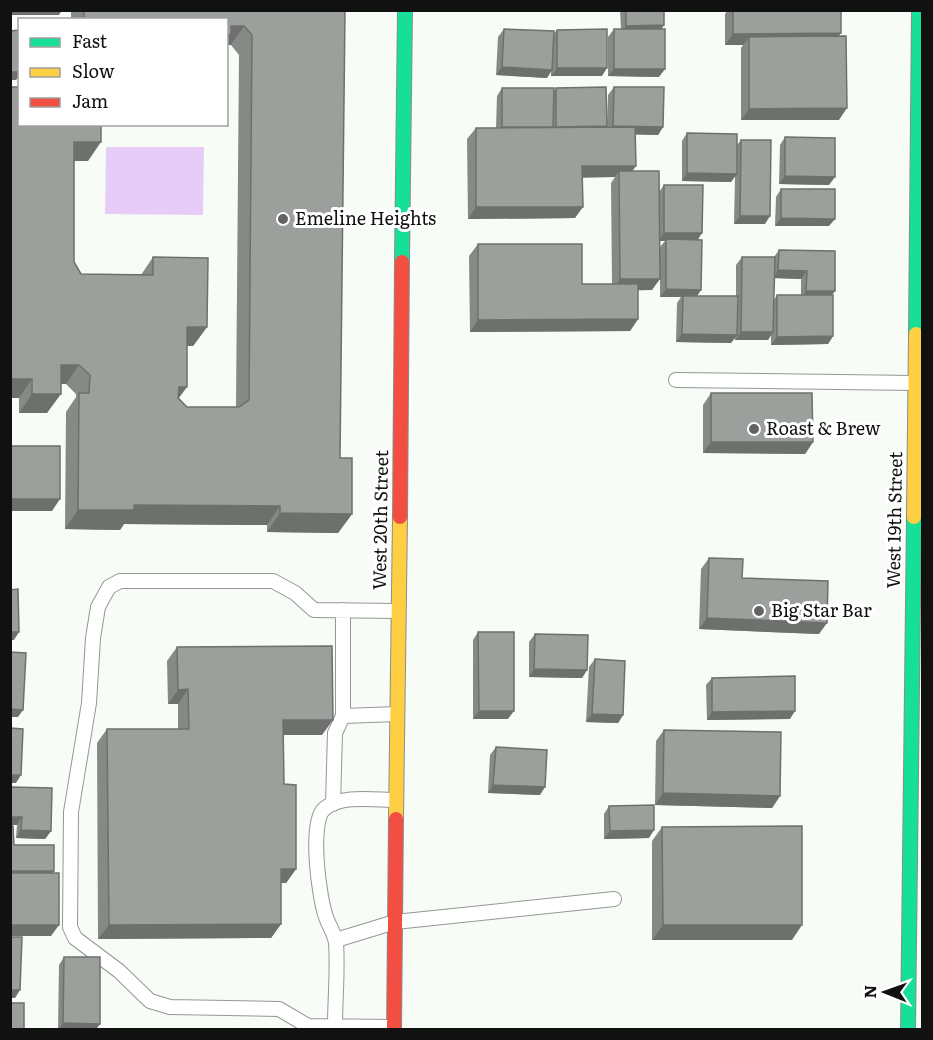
<svg xmlns="http://www.w3.org/2000/svg" width="933" height="1040" font-family="Literata,serif">
<style>
.water{fill:#e8ccf8}
.lines{fill:none;stroke-linecap:round;stroke-linejoin:round}
.lane-casing{stroke:#959795;stroke-width:16}
.fast-casing{stroke:#8b8d8b;stroke-width:16}
.slow-casing{stroke:#8b8d8b;stroke-width:16}
.jam-casing{stroke:#8b8d8b;stroke-width:16}
.lane{stroke:#fefffe;stroke-width:14}
.fast{stroke:#16e098;stroke-width:14}
.slow{stroke:#ffcf43;stroke-width:14}
.jam{stroke:#f24e42;stroke-width:14}
.wall{fill:#868a86;fill-rule:evenodd}
.shaded-wall{fill:#6d706d}
.building{fill:#9ca09c;stroke:#6d706d;stroke-width:1.5}
.poi-dot{fill:#626362;stroke:#fff;stroke-width:2}
.labels{text-anchor:middle;stroke-width:6;stroke-linejoin:round;paint-order:stroke}
.poi-label{font-size:18px;fill:#111;stroke:#fff;text-anchor:start}
.street-label{font-size:18px;fill:#111;stroke:#fff}
</style>
<rect width="100%" height="100%" fill="#f7fcf7"/>
<!-- water -->
<path class="water" d="M106,147H204L203,215L105,214Z"/>
<g class="lines">
<defs>
<path id="lane" d="M676,380L915,383
M343,716V610
M333,804L335,733L343,716L397,714
M336,940L395,922L614,899
M335,1026C335,999 338,970 336,943C335,934 329,926 326,917C319,898 309,823 324,809C341,794 376,800 396,800
M394,1027L308,1026L279,1009L170,1007L150,1001L119,971L75,938L70,927L71,812L89,703L93,638L98,607L109,587L120,581H273L295,593L314,610L398,611"/>
<path id="fast" d="M402,262L405,10
M916,334L919,10
M908,1030L914,517"/>
<path id="slow" d="M914,517L916,334
M396,819L400,517"/>
<path id="jam" d="M400,517L402,262
M394,1030L396,819"/>
</defs>
<!-- lane casing -->
<use href="#lane" class="lane-casing"/>
<!-- fast casing -->
<use href="#fast" class="fast-casing"/>
<!-- slow casing -->
<use href="#slow" class="slow-casing"/>
<!-- jam casing -->
<use href="#jam" class="jam-casing"/>
<!-- lane -->
<use href="#lane" class="lane"/>
<!-- fast -->
<use href="#fast" class="fast"/>
<!-- slow -->
<use href="#slow" class="slow"/>
<!-- jam -->
<use href="#jam" class="jam"/>
</g>
<!-- wall -->
<path class="wall" d="M71,10H345L340,458L352,514L338,533L267,532V525L124,524L120,530L65,529L66,412L76,397V394L66,384H61L47,413H19V398H10V87L88,161H74V262L81,274L141,275L153,257L207,327L193,346H187L179,398L187,407H236L239,55L231,45H226V20H71Z
M620,10H664L661,29L659,77L608,76V37L614,29H621Z
M728,10H841L839,36V120H741V48L743,45H725V14Z
M504,29L554,33L557,30L602,76H551V71L547,78L496,75L498,37Z
M614,87L663,127L658,135L636,134L632,171L659,192L664,185L698,239L697,296H736V265L742,257H774L779,250L835,251L831,295L833,336L828,344L771,345V335L768,340H735V338L731,343L676,342L677,303L681,297H660V247L665,241H660L652,290H638V319L630,331L470,332L469,256L478,244L582,284H612L611,183L615,177H582L575,218L468,219L467,139L476,128H496L497,96L502,88L554,91L556,88L607,126L606,127H607L608,95ZM774,278L801,279V295H777L774,300Z
M687,133L737,145L741,140L765,224H734L735,176L731,182L682,181V141Z
M785,137L829,185L779,184L780,145Z
M781,189L829,226H775L776,197Z
M711,393L813,442L805,454L703,453V405Z
M709,558L742,578L819,634L699,629L701,569Z
M478,632L508,719H473V640Z
M535,634L587,670L582,678L529,677V642Z
M177,647L322,735H283L284,784L296,869L286,883H281V924L271,938L98,939L97,743L107,729H178V704H168L167,661Z
M595,659L623,715L618,723L586,722L589,667Z
M712,678L790,719L707,720L706,685Z
M664,730L780,796L772,808L655,805L656,741Z
M496,747L540,795L488,793L490,755Z
M10,787L51,831L45,839L16,838L17,825Z
M609,806L649,838L604,839V814Z
M662,827L792,940H652V841Z
M64,957L100,1024L96,1029H58L59,965Z"/>
<!-- shaded-wall -->
<path class="shaded-wall" d="M13,10H62L59,15H10Z
M664,25L659,33L621,34L626,26Z
M231,26H244L231,45H226V32Z
M841,33L833,44L749,37L743,45H725L733,34Z
M502,67L552,70L547,78L496,75Z
M557,68H607L602,76H551Z
M614,69H665L659,77L608,76Z
M10,72H20V75L16,80H10Z
M847,108L839,120H741L749,109Z
M613,126L663,127L658,135L607,134Z
M74,142H101L88,161H61Z
M582,166H636L628,177L619,171L615,177L574,178Z
M687,173L737,174L731,182L682,181Z
M785,176L835,177L829,185L779,184Z
M476,207H583L575,218L468,219Z
M740,216H770L765,224H734Z
M781,218L835,219L829,226H775Z
M664,233H702L697,241L666,239L665,241H658Z
M778,270L807,271L801,279L773,278Z
M620,279H660L652,290L612,291Z
M666,289L701,290L696,298L683,296L681,297H660Z
M806,291H835L829,299H801Z
M638,319L630,331L470,332L478,320Z
M187,327H207L193,346H174Z
M741,332H773L768,340H735Z
M682,334L737,335L731,343L676,342Z
M833,336L828,344L771,345L777,337Z
M61,365H79L66,384H48Z
M10,379H32L19,398H10Z
M179,387H187L173,406Z
M32,394H61L47,413H19Z
M711,442H813L805,454L703,453Z
M10,499H60L52,511H10Z
M134,505L280,506L267,525L124,524L120,530L65,529L78,510Z
M280,513L352,514L338,533L267,532Z
M707,618L827,623L819,634L699,629Z
M10,632H19L14,640H10Z
M534,669L587,670L582,678L529,677Z
M188,689L178,704H168L178,690Z
M10,709L23,710L18,717H10Z
M479,711H514L508,719H473Z
M795,711L790,719L707,720L712,712Z
M592,714L623,715L618,723L586,722Z
M283,720H333L322,735H273Z
M10,775H21L16,783H10Z
M493,785L545,787L540,795L488,793Z
M663,793L780,796L772,808L655,805Z
M10,817H22L17,825H10Z
M21,830L51,831L45,839L16,838Z
M654,830L649,838L604,839L610,831Z
M281,869H296L286,883H271Z
M10,871H54L49,879H10Z
M281,924L271,938L98,939L109,925Z
M10,925H59L51,936H10Z
M663,925H802L792,940H652Z
M10,990H20L15,998H10Z
M63,1023L100,1024L96,1029H59Z"/>
<!-- building -->
<path class="building" d="M84,10H345L340,458H352V514L280,513V506L134,505V510H78L79,393H89L90,375L79,365H61V394H32V379H10V87H20V124H101V142H74V262L81,274L153,275V257L208,258L207,327H187V387H179L178,398L187,407H239L249,400L252,35L244,26H231V35L226,34V20H84Z
M626,10H664V25L626,26Z
M733,10H841V33L733,34Z
M504,29L554,31L552,70L502,67Z
M607,29V68H557V30Z
M614,29H665V69H614Z
M20,30V72H10V31Z
M846,36L847,108L749,109V37Z
M606,87L607,126L556,127V88Z
M614,87H664L663,127L613,126Z
M502,88H554L553,127H502Z
M635,127L636,166H582L583,207H476V128Z
M687,133L737,134V174L687,173Z
M785,137L835,138V177L785,176Z
M741,140H771L770,216H740Z
M619,171H659L660,279H620Z
M664,185H703L702,233H664Z
M781,189H835V219L781,218Z
M666,239L702,240L701,290L666,289Z
M478,244H582V284H638V319L478,320Z
M779,250L835,251V291H806L807,271L778,270Z
M742,257H775L773,332H741Z
M777,295H833V336L777,337Z
M683,296H738L737,335L682,334Z
M711,393H812L813,442H711Z
M10,446H60V499H10Z
M709,558L743,559L742,578L828,581L827,623L707,618Z
M18,589L19,632H10V590Z
M478,632H514V711H479Z
M535,634L588,635L587,670L534,669Z
M332,646L333,720H283L284,784L296,785V869H281V924L109,925L107,729H189L188,689L178,690L177,647Z
M10,652L26,653L23,710L10,709Z
M595,659L625,661L623,715L592,714Z
M795,676V711L712,712V678Z
M10,728L23,729L21,775H10Z
M664,730L781,732L780,796L663,793Z
M496,747L547,750L545,787L493,785Z
M10,787L52,788L51,831L21,830L22,817H10Z
M654,805V830L610,831L609,806Z
M10,826H13L14,845H54V871H10Z
M802,826V925H663L662,827Z
M10,873H59V925H10Z
M10,937H22L20,990H10Z
M64,957H100V1024L63,1023Z
M10,1003H24V1029H10Z"/>
<!-- markers -->
<g class="poi-dot">
<circle cx="283" cy="219" r="6"/>
<circle cx="754" cy="429" r="6"/>
<circle cx="759" cy="611" r="6"/>
</g>
<g class="labels">
<!-- poi labels -->
<g class="poi-label">
<text x="295" y="225">Emeline Heights</text>
<text x="766" y="435">Roast &amp; Brew</text>
<text x="771" y="617">Big Star Bar</text>
</g>
<!-- street labels -->
<g class="street-label">
<text transform="translate(381 520) rotate(-89)" y="6">West 20th Street</text>
<text transform="translate(895 520) rotate(-89)" y="6">West 19th Street</text>
</g>
</g>
<!-- border -->
<rect width="933" height="1040" fill="none" stroke="#111111" stroke-width="24"/>
<!-- legend -->
<rect x="18" y="18" width="210" height="108" fill="#ffffff" stroke="#a0a0a0" stroke-width="1.5"/>
<rect x="30" y="38" width="30" height="9" fill="#16e098" stroke="#a0a0a0" stroke-width="1.5"/>
<text x="72" y="48" font-size="18" fill="#111111">Fast</text>
<rect x="30" y="68" width="30" height="9" fill="#ffcf43" stroke="#a0a0a0" stroke-width="1.5"/>
<text x="72" y="78" font-size="18" fill="#111111">Slow</text>
<rect x="30" y="98" width="30" height="9" fill="#f24e42" stroke="#a0a0a0" stroke-width="1.5"/>
<text x="72" y="108" font-size="18" fill="#111111">Jam</text>
<!-- north arrow -->
<g transform="translate(885 992) rotate(271)" stroke="#ffffff" stroke-width="4.5" paint-order="stroke">
<path d="M0-4.5L10 22L0 15L-10 22Z" fill="#111111"/>
<text y="-9" font-size="16" font-weight="bold" text-anchor="middle" fill="#111111">N</text>
</g>
</svg>
